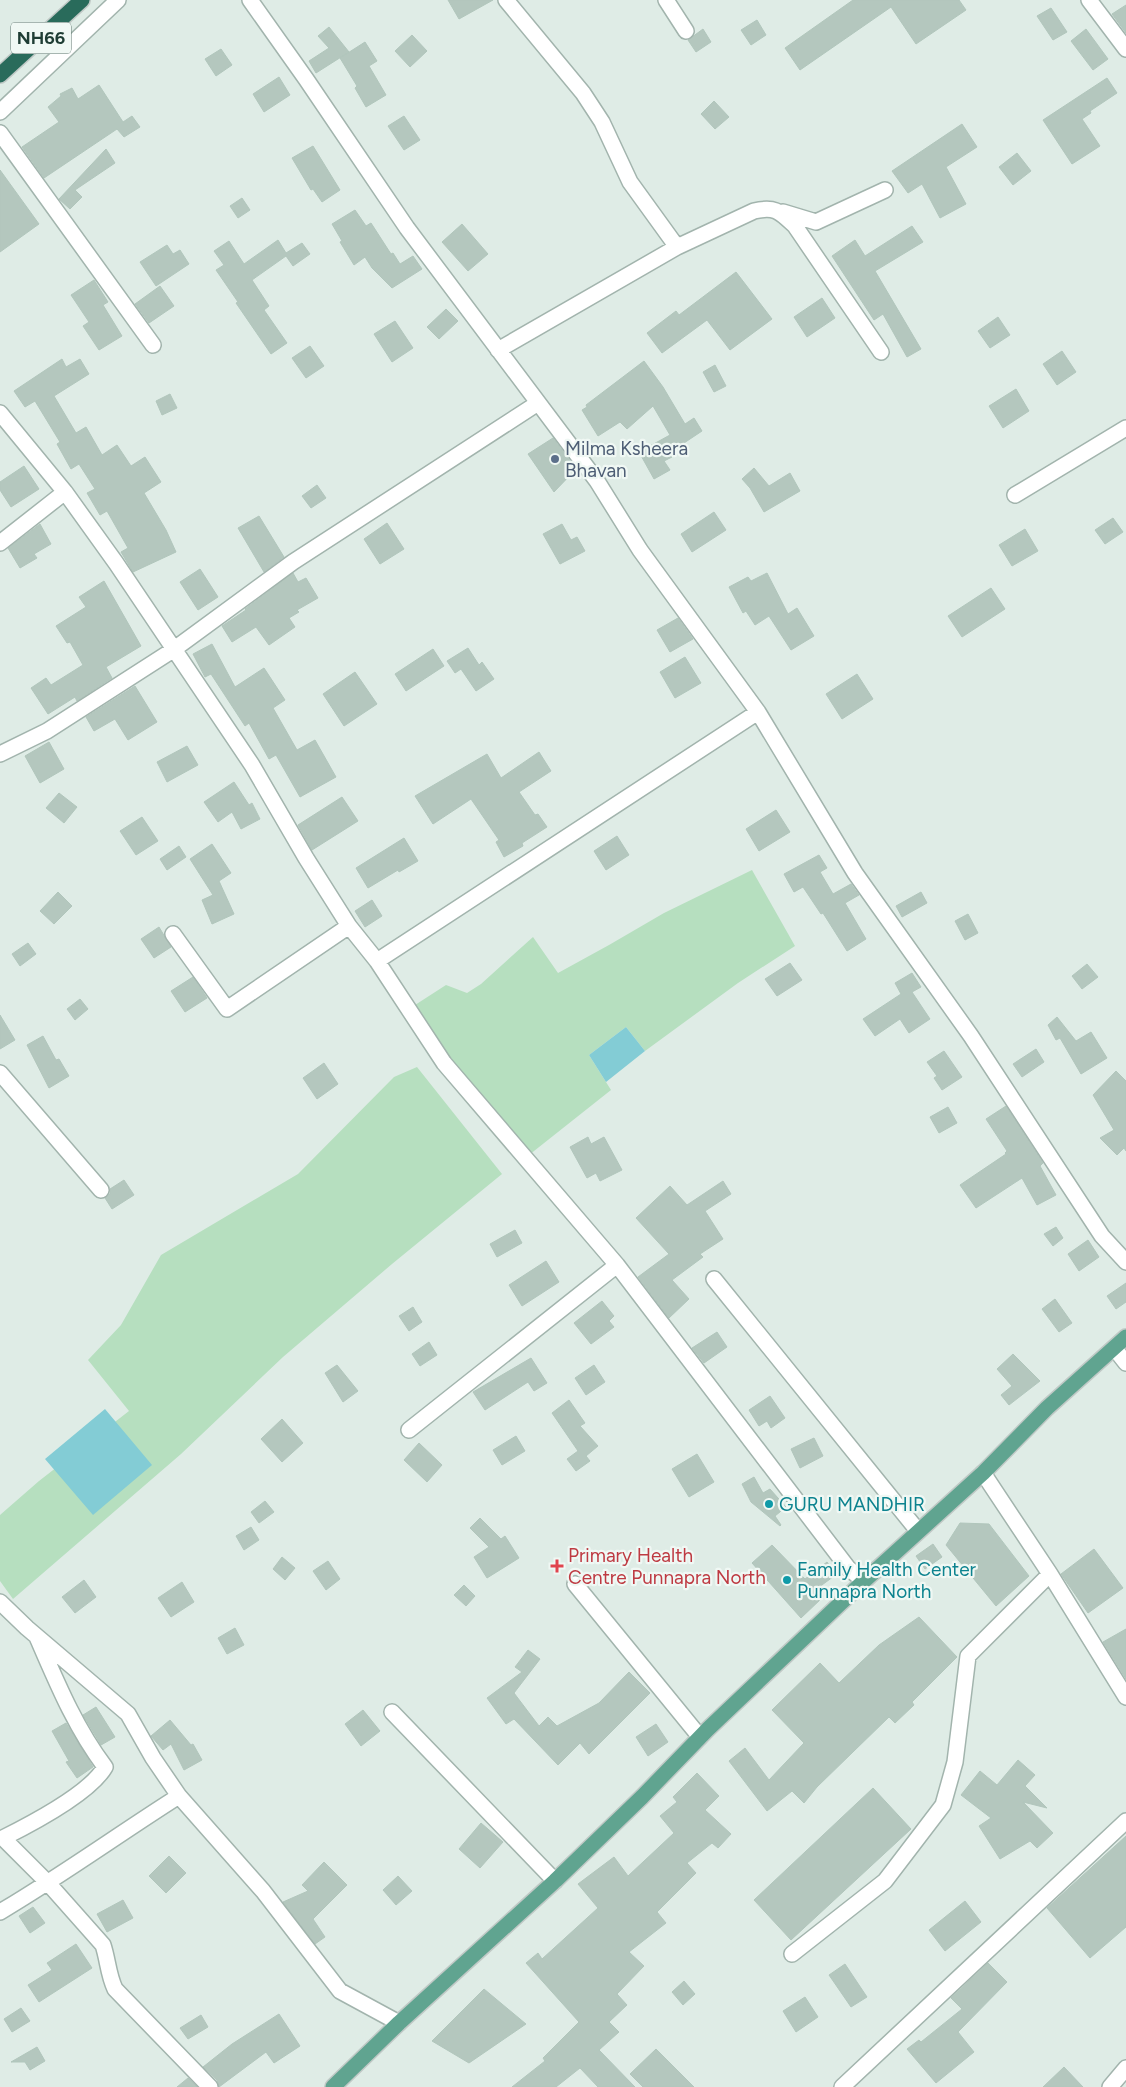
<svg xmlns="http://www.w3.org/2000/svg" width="1126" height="2087" font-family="Figtree,sans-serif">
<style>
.green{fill:#b6dfbf}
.water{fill:#83ccd5}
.building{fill:#b4c7be;stroke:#b1c6bc}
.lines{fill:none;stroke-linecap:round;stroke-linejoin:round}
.minor-casing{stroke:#a2b4ad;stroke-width:18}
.major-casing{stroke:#c0c9c6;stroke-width:18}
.highway-casing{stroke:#c0c9c6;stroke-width:18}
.minor{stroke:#fff;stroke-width:15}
.major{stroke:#60a490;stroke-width:15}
.highway{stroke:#296b5b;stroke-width:15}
.service-dot{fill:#5c6f8a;stroke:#f0f8f4;stroke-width:2}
.culture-dot{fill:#0f9aa8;stroke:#f0f8f4;stroke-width:2}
.health-dot{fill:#e0444e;stroke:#f0f8f4;stroke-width:2}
.labels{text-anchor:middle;stroke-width:4.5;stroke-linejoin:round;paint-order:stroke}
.shield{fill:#f0f8f4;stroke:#5e756e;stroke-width:1}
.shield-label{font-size:18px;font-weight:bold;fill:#1f3d34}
.service-label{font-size:19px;fill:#4e5e75;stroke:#f0f8f4;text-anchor:start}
.culture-label{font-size:19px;fill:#0d838f;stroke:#f0f8f4;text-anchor:start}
.health-label{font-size:19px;fill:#be3a42;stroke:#f0f8f4;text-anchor:start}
</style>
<rect width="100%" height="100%" fill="#dfece6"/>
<!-- green -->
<path class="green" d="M752,870L795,946L738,983L645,1051L626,1027L589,1055L611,1090L529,1155L461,1074L415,1005L446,985L467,993L481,984L533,937L558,973L609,945L664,913Z
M417,1067L502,1174L392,1264L283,1357L181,1454L13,1599L0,1581V1515L39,1481L129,1411L88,1360L121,1325L161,1255L298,1174L394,1077Z"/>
<!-- water -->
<path class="water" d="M626,1027L645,1051L606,1082L589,1055Z
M105,1409L152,1465L93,1515L45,1459Z"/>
<!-- building -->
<path class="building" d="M448,0H493L459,19Z
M853,0H959L966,10L916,44L891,7L800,70L785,48Z
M1126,5V33L1112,14Z
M1051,8L1067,32L1053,40L1037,16Z
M757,20L766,35L751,45L741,30Z
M329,27L349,52L316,73L309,61L329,48L318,36Z
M703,29L711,42L696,52L688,40Z
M1086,29L1108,59L1093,70L1071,41Z
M412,35L427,51L410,67L395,51Z
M365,42L377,61L369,66L386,95L366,107L355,88L357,86L340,58Z
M221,49L232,65L216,76L205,59Z
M279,77L290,95L264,112L253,94Z
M1107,78L1117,93L1090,111L1091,113L1082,119L1100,146L1072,164L1043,120Z
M99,85L123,122L132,116L140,127L124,137L117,129L44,178L22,147L59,122L48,107L61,96L60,94L72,88L78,99Z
M714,101L729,117L715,129L701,114Z
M404,116L420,140L404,150L388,126Z
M962,124L977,147L946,167L966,204L940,218L922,184L908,193L892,171Z
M313,146L340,190L322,202L313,189L311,190L292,158Z
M106,149L115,163L75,190L82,197L70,209L59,199Z
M1017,153L1031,171L1013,185L999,167Z
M0,170L39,224L0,252Z
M242,198L250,210L238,218L230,206Z
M355,210L366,226L371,223L391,254L393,253L400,264L413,256L422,269L392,288L372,268L365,257L354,265L340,242L342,241L332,224Z
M462,224L488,254L468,271L442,242Z
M912,226L923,242L875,271L921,349L907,357L883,314L874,320L832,256L855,240L865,256Z
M278,240L286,253L302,243L310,254L293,266L286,256L252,280L269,306L264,310L287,343L271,354L236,303L238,302L216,270L224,265L214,251L229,241L244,264Z
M167,245L173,254L180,250L189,264L156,286L140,262Z
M736,272L772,319L730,350L707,320L662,353L647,333L676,311L679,315Z
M94,280L108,302L103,305L122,336L99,350L83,326L89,322L71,295Z
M160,286L174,306L149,323L135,304Z
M822,298L835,318L807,337L794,317Z
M446,309L458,321L439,339L427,327Z
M998,317L1010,335L990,348L978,331Z
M395,321L413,348L392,362L374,334Z
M310,346L324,366L306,378L292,358Z
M1062,351L1076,372L1057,385L1043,364Z
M62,359L66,367L80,359L89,374L54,396L76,433L86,427L102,455L117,445L131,466L145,457L161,482L144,493L166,530L176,552L133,572L121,552L128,548L107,511L100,515L87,493L95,489L79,464L71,469L57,444L60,442L35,401L25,407L14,391Z
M644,361L663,387L685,424L694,418L702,431L669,453L672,457L664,461L670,470L654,479L639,452L670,435L653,406L627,429L620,422L598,436L582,410L587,407L586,405Z
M715,365L726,386L714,392L703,372Z
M1016,389L1029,411L1003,428L989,406Z
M170,394L177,408L162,415L156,401Z
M553,438L576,469L554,492L528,454Z
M24,466L39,489L11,507L0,490V482Z
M754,468L769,486L790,473L800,491L764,512L750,488L742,479Z
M317,485L326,498L311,508L302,496Z
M714,512L726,530L692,552L681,534Z
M259,516L284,557L264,572L238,528Z
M1113,518L1123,532L1105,544L1095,530Z
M387,523L404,549L380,564L364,539Z
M40,524L51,544L34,554L37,558L20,568L8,548Z
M562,524L571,540L577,537L585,551L560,564L543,534Z
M1025,529L1038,551L1012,566L999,545Z
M200,569L218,597L198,610L180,582Z
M293,573L298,582L306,578L318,598L297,610L299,612L289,618L295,627L269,645L256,627L232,642L222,626L246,610L245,609Z
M767,573L788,614L797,608L814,636L791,650L769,616L755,625L746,611L743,613L729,587L748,577L751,581Z
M104,581L141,646L106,667L112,678L77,701L75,697L48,714L31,688L46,678L51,685L83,665L70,642L67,643L56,626L86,607L79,597Z
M991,588L1005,609L962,637L948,616Z
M678,618L693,639L670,652L657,630Z
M212,644L235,687L264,668L285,700L273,708L297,750L315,740L336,777L300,797L276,755L269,759L249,723L245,726L211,674L205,677L193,654Z
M468,648L479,665L482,662L494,679L476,691L461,669L455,673L447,661Z
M433,649L444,666L406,691L395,674Z
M685,657L701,683L675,698L660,672Z
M355,672L377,704L344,726L323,694Z
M857,674L873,699L842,719L826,694Z
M135,686L157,722L128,740L115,719L94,731L86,717Z
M49,742L64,769L40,783L25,756Z
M187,746L198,765L167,782L157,762Z
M539,752L551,771L519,792L535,815L538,814L547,827L522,843L523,846L504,857L496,842L499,840L471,799L433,824L415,796L487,754L501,778Z
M234,782L249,805L252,803L260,819L241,829L232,812L218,822L204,802Z
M59,793L77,807L64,823L46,808Z
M342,797L358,821L312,850L298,825Z
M776,810L790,832L759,851L746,829Z
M142,817L158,841L136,855L120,831Z
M617,836L629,855L606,870L594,851Z
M404,838L418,861L399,872L398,870L368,888L356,868Z
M212,844L231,873L219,881L234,914L212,924L202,900L213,895L190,859Z
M179,846L186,857L167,870L160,859Z
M819,855L827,868L820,872L833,894L851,884L859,895L845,903L866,939L847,951L823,913L821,914L803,887L794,892L784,874Z
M58,892L72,906L54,924L40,911Z
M921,892L927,903L902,917L896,906Z
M372,900L382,916L365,927L355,911Z
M968,914L978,933L965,940L955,921Z
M159,927L171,947L154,958L141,939Z
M28,943L36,954L20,966L12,954Z
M790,963L802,980L777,996L765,979Z
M1087,964L1098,977L1082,989L1072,976Z
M912,973L921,987L912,992L930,1019L909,1033L900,1019L875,1036L863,1019L901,994L895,983Z
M193,977L207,998L185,1012L171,991Z
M80,999L88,1009L75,1020L67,1009Z
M0,1015L15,1040L0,1049Z
M1057,1017L1076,1041L1091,1032L1107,1058L1081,1074L1060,1038L1056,1040L1048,1025Z
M43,1036L56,1060L59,1059L69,1076L49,1088L27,1045Z
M1036,1049L1044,1062L1022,1077L1013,1064Z
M944,1051L962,1077L942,1090L934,1078L937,1076L927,1062Z
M324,1063L338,1084L317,1099L303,1078Z
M1116,1071L1126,1081V1151L1124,1148L1117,1155L1100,1138L1114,1130L1093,1095Z
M1006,1106L1043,1163L1040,1166L1056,1195L1037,1205L1022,1178L976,1208L960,1185L1006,1154L1005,1153L1007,1151L986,1119Z
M948,1107L957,1123L939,1133L930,1117Z
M588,1137L591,1144L604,1137L622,1170L600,1181L596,1173L587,1178L570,1147Z
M124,1180L134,1195L112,1209L105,1198L110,1194V1189Z
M723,1181L731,1194L705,1211L723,1239L700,1254L703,1257L672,1280L689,1299L669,1318L638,1277L669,1254L636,1218L670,1186L687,1205Z
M1056,1227L1063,1238L1053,1246L1044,1234Z
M515,1230L522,1243L497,1257L490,1244Z
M1088,1240L1099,1257L1079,1271L1068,1254Z
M546,1261L559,1282L522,1306L509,1285Z
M1126,1283V1302L1116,1309L1107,1296Z
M1055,1299L1072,1323L1059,1332L1042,1309Z
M602,1301L614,1316L609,1321L614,1327L591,1344L574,1323Z
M413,1307L422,1322L409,1331L399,1316Z
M717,1332L727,1347L704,1363L692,1348Z
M429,1342L437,1355L420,1366L412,1354Z
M1013,1354L1040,1381L1009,1405L1001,1395L1012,1386L997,1369Z
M531,1358L547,1383L534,1391L528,1382L485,1410L473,1392Z
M337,1365L358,1391L343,1402L325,1373Z
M594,1365L605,1382L586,1395L575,1378Z
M770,1396L785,1418L771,1428L767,1421L759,1426L749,1410Z
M569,1400L585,1423L580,1426L598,1446L586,1456L590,1461L576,1471L567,1459L578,1451L552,1413Z
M282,1419L303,1443L282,1462L261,1439Z
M516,1436L525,1451L502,1465L493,1450Z
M814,1438L823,1456L800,1468L791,1449Z
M419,1443L442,1465L427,1482L404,1460Z
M697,1454L714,1482L689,1497L672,1469Z
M754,1477L763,1493L770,1489L786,1507L775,1516L781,1525L780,1526L751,1502L742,1484Z
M265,1501L274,1512L259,1523L251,1512Z
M480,1518L501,1539L505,1536L519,1558L487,1578L474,1557L489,1547L470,1528Z
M960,1523L989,1524L1029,1576L996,1606L946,1545Z
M251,1527L259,1540L244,1550L236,1536Z
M933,1544L942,1557L925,1569L916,1556Z
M772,1545L805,1579L827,1562L837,1574L815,1590L822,1598L801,1618L752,1563Z
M1094,1549L1123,1588L1088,1613L1061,1574Z
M282,1557L295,1568L285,1580L273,1569Z
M328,1561L340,1579L326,1590L313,1571Z
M84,1580L96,1597L75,1613L62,1597Z
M182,1582L194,1602L171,1617L158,1598Z
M464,1585L475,1596L466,1606L454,1595Z
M919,1617L957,1657L912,1702L914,1705L895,1723L889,1717L817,1787L804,1803L792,1791L767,1811L729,1761L745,1748L769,1780L804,1743L772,1710L820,1663L839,1683L879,1645Z
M235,1628L244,1645L227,1654L218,1638Z
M1126,1629V1679L1103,1642Z
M528,1650L540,1659L514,1693L539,1726L548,1717L557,1726L599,1703L629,1672L650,1693L589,1754L580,1743L558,1765L514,1719L506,1724L487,1698L522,1672L515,1667Z
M96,1707L115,1737L101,1745L83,1715Z
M363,1710L380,1731L361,1746L345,1724Z
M170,1720L191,1745L193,1744L202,1760L184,1770L171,1744L163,1750L151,1736Z
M66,1723L93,1767L77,1778L66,1762L69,1761L52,1731Z
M656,1724L668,1742L648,1756L636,1737Z
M1018,1760L1035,1775L1025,1786L1047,1808L1023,1802L1053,1833L1037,1848L1030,1841L1000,1859L979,1826L991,1818L961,1795L980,1771L997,1785Z
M697,1773L719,1796L705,1810L731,1834L718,1848L712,1843L687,1863L696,1873L657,1912L666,1923L629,1952L644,1966L617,1994L627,2005L609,2022L619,2032L599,2050L635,2087H598L580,2068L556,2087H512L545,2061L543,2058L579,2022L526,1963L538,1953L542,1959L598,1908L578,1884L614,1857L628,1876L674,1833L660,1816L677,1802L673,1797Z
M873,1788L911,1829L791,1940L754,1900Z
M481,1823L503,1842L480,1868L459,1849Z
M1126,1836V1927L1090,1958L1047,1908Z
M169,1856L186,1873L166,1893L149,1876Z
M324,1862L347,1885L313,1919L325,1937L315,1944L283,1902L308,1891L302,1885Z
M398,1876L412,1891L396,1905L383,1890Z
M123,1900L133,1918L107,1932L97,1914Z
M965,1901L981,1922L945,1951L929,1930Z
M33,1907L45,1923L30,1933L19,1916Z
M76,1944L92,1968L39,2002L28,1985L52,1970L47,1963Z
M988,1963L1007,1982L958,2032L974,2052L936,2083L907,2049L919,2040L921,2042L962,2009L951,1998Z
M845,1964L867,1997L851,2007L829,1975Z
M684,1981L695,1994L683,2005L672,1992Z
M484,1989L526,2024L469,2063L432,2041Z
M805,1997L818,2017L796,2032L783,2011Z
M21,2008L30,2021L12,2032L4,2019Z
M279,2014L300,2046L274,2063L266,2052L219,2087L217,2080L203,2067L232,2044Z
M201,2015L208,2027L188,2039L180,2028Z
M37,2047L45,2061L30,2070L25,2062H11Z
M656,2049L694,2087H643L630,2074Z
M1064,2067L1083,2087H1043Z
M188,2078L197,2087H177Z"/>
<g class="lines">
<defs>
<path id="minor" d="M250,0L306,79L407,228L597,481L640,550L758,712L855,873L971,1036L1102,1236L1126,1262
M506,0L583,93L602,122L630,182L677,247
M666,0L686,31
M1089,0L1126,49
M0,112L118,0
M0,133L153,345
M783,212L816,222L885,190
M498,350L677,247L754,211C776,206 780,212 795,226L881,352
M0,413L65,492L116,563L252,765L306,858L349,926L377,961L444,1063L617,1265L848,1568L864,1581
M1015,495L1126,428
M0,543L65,492
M0,754L47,731L173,650L293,562L538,403
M173,934L227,1009L349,926
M377,961L758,712
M0,1073L101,1190
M714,1279L918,1531
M1115,1349L1126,1363
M409,1430L617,1265
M983,1473L1050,1574L1126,1697
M575,1584L700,1737
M0,1602L27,1628L128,1714L153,1758L179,1796L263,1891L340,1991L399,2023
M37,1637C57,1683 75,1727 105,1767C90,1793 31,1824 3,1838L48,1883L103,1945C108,1960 108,1974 115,1989L210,2087
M392,1712L555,1881
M0,1912C61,1876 119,1834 179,1796
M792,1954L885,1881L943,1805L955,1762L968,1656L1050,1574
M842,2087L1126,1821
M1110,2087L1126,2068"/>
<path id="major" d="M333,2087L399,2023L555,1881L642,1797L708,1729L864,1581L983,1473L1047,1408L1126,1337"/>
<path id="highway" d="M0,75L82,0"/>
</defs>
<!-- minor casing -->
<use href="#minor" class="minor-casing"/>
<!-- major casing -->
<use href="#major" class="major-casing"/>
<!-- highway casing -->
<use href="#highway" class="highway-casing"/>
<!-- minor -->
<use href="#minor" class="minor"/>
<!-- major -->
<use href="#major" class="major"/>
<!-- highway -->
<use href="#highway" class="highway"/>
</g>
<!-- markers -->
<circle class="service-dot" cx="555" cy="459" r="5"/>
<g class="culture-dot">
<circle cx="769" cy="1504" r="5"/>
<circle cx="787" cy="1580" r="5"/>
</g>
<path class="health-dot" d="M554.5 1558.5h5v5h5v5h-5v5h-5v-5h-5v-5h5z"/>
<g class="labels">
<!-- shield labels -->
<rect class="shield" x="11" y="22.5" width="60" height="31" rx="4"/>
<g class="shield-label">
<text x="41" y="44">NH66</text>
</g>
<!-- service labels -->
<g class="service-label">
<text x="565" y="455">Milma Ksheera<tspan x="565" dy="22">Bhavan</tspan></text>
</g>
<!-- culture labels -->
<g class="culture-label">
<text x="779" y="1511">GURU MANDHIR</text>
<text x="797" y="1576">Family Health Center<tspan x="797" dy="22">Punnapra North</tspan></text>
</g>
<!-- health labels -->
<g class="health-label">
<text x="568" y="1562">Primary Health<tspan x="568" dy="22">Centre Punnapra North</tspan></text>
</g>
</g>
</svg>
